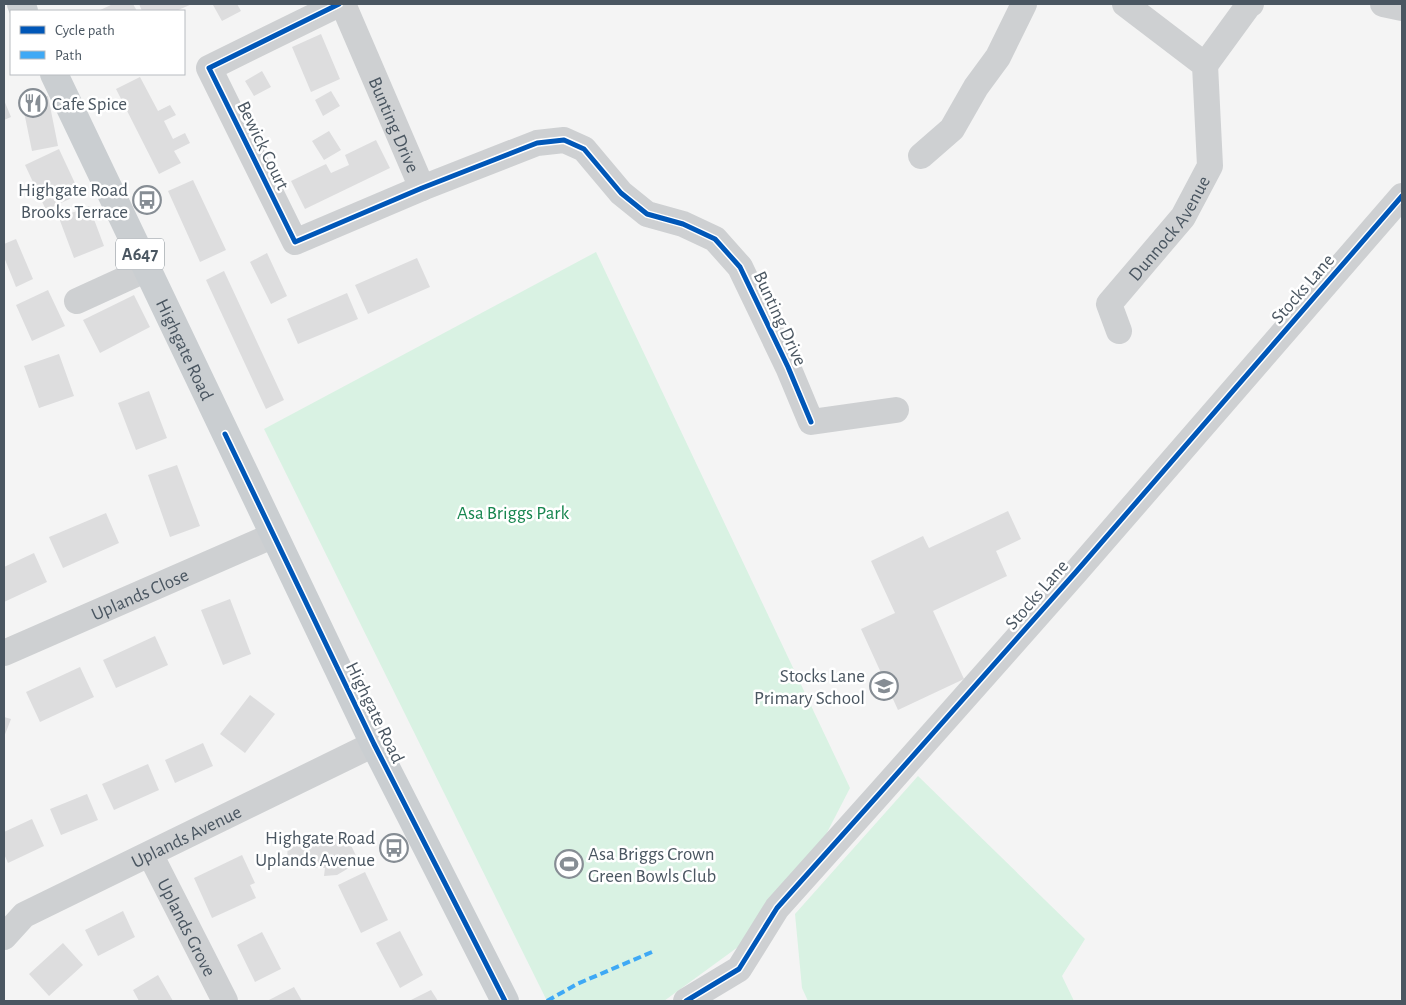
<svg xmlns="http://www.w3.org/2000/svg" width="1406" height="1005" font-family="'Alegreya Sans',sans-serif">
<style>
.green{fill:#d9f2e3}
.building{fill:#ddddde}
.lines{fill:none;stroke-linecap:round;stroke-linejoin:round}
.minor{stroke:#ced0d2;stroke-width:26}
.major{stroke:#caced1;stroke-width:28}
.quiet{stroke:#3fa9f5;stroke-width:4;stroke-dasharray:8 4;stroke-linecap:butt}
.cycleway-casing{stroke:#fff;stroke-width:8}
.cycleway{stroke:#0057b8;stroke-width:5}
.labels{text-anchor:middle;stroke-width:5;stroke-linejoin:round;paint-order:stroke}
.shield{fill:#fff;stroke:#808990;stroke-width:1}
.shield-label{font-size:18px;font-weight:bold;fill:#4a5661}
.poi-label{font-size:19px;fill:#4a5661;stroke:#fff;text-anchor:end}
.street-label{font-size:19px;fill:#4a5661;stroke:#fff}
.park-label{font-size:19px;fill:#17864f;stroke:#fff}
</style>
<rect width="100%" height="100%" fill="#f4f4f4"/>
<!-- green -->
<path class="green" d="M596,252L850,788L786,912L664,1001H547L264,429Z
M918,776L1085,939L1062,976L1074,1001H808L802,988L795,914Z"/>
<!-- building -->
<path class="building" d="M113,4H133L137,11H98Z
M139,4H192L176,11H142Z
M215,4H237L241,11L222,21L213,5Z
M321,34L340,79L311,92L292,47Z
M262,71L271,87L254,96L245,81Z
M140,77L158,111L170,105L176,115L164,121L173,139L185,133L190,143L174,151L181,163L159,174L116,89Z
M331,91L340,106L323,116L315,100Z
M48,96L58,146L32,151L22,102Z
M4,100L11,117L4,120Z
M329,131L341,150L324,160L312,141Z
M376,140L390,168L305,209L291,181L326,164L331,173L349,165L345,155Z
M59,149L80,194L46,210L25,165Z
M193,180L226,250L200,262L168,191Z
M89,206L104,246L74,258L59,218Z
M16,239L33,279L16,287L4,257V244Z
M267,253L287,296L271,304L250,262Z
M417,258L430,287L368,314L355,285Z
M224,271L284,400L266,409L206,280Z
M48,290L65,326L32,341L16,305Z
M347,293L358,319L298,344L287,319Z
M134,295L150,327L100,353L83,320Z
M59,354L74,396L39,408L24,366Z
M149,391L167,438L136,450L118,403Z
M177,465L200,526L170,537L148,475Z
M1008,511L1021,539L996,551L1007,576L933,611L964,679L898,710L861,629L895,613L871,561L923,536L929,548Z
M106,513L119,543L63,568L49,537Z
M34,553L47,582L4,602V567Z
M230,599L251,654L223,665L201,610Z
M155,636L168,665L116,688L103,660Z
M80,667L94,697L40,722L26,692Z
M250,695L275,714L245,753L220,734Z
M4,717L11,719L4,737Z
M203,743L213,766L175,783L165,760Z
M148,764L159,790L114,810L102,784Z
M87,794L98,820L61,835L50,809Z
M32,819L44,846L8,863L4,854V832Z
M288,836H337V845L349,841L359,862L337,875L324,876L325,868L287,866Z
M242,855L255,883L250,885L256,898L212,918L194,878Z
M365,872L388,920L361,933L338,885Z
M123,911L135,937L98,956L85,930Z
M400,931L423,975L400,988L376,943Z
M262,932L281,969L255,982L237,945Z
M63,943L83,965L49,996L29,974Z
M158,975L173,1001H139L133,990Z
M294,987L302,1001H270L269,1000Z
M431,990L438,1001H409Z"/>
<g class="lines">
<!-- minor -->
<g class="minor">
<path d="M339,4L209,68L295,242L422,188L537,143L564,140L584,149L621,193L647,214L683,224L715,239L740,267L788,367L811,422L896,410"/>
<path id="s1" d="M343,4L422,188"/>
<path d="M1383,4L1402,8"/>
<path d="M1205,65L1248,6L1251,4"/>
<path d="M921,156L952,129L976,87L998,57L1024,4"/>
<path d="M77,301L147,269"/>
<path id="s2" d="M1119,331L1109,304L1183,217L1210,166L1205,65L1125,4"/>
<path id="s3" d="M4,653L274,535"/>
<path id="s4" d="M150,854L225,1001"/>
<path id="s5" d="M4,937L24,915L374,744"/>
<path d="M686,1001L739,969L777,908L880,793L1075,573L1402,196"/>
</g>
<!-- major -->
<g class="major">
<path d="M21,4L24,11"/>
<path id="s6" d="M54,74L374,744L505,1001"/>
</g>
<!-- quiet -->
<path class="quiet" d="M547,1001L577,984L652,952"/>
<defs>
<path id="cycleway" d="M339,4L209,68L295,242L422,188L537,143L564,140L584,149L621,193L647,214L683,224L715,239L740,267L788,367L811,422
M225,434L374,744L505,1001
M686,1001L739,969L777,908L880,793L1075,573L1402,196"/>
</defs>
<!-- cycleway casing -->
<use href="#cycleway" class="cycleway-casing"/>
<!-- cycleway -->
<use href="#cycleway" class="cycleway"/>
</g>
<!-- icons -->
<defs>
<symbol id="restaurant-ring" viewBox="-11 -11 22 22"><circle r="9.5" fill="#fff" stroke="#868d94" stroke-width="1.5"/><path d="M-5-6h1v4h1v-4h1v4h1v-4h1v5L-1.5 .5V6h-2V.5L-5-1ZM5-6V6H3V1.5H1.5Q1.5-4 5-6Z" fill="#868d94"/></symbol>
<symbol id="bus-ring" viewBox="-11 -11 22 22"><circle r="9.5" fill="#fff" stroke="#868d94" stroke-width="1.5"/><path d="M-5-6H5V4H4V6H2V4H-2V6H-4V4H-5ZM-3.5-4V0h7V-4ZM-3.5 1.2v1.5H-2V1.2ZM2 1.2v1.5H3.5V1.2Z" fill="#868d94"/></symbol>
<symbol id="school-ring" viewBox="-11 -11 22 22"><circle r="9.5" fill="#fff" stroke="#868d94" stroke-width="1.5"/><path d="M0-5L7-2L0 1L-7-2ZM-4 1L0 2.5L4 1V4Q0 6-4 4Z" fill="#868d94"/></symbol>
<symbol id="stadium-ring" viewBox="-11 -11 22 22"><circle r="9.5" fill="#fff" stroke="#868d94" stroke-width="1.5"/><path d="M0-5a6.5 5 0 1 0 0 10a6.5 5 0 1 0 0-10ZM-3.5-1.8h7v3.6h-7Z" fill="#868d94"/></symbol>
</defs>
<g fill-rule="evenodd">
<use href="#restaurant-ring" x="17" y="87" width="32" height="32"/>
<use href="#bus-ring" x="131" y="184" width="32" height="32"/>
<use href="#school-ring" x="868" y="670" width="32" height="32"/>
<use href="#bus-ring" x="378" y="832" width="32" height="32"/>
<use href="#stadium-ring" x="553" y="848" width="32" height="32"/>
</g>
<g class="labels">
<!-- shield labels -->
<rect class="shield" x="116" y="238.5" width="48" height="31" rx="4"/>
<g class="shield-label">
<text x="140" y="260">A647</text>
</g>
<!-- poi labels -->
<g class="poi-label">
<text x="52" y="110" text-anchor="start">Cafe Spice</text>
<text x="128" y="196">Highgate Road<tspan x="128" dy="22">Brooks Terrace</tspan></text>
<text x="865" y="682">Stocks Lane<tspan x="865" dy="22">Primary School</tspan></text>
<text x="375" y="844">Highgate Road<tspan x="375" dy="22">Uplands Avenue</tspan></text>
<text x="588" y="860" text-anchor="start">Asa Briggs Crown<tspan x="588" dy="22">Green Bowls Club</tspan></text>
</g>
<!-- street labels -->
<g class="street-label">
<text dy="7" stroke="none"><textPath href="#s1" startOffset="131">Bunting Drive</textPath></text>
<text transform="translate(264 145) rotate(64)" y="7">Bewick Court</text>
<text dy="7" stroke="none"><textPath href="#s2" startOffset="126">Dunnock Avenue</textPath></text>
<text transform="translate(1302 288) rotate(-49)" y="7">Stocks Lane</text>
<text transform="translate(781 318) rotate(65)" y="7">Bunting Drive</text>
<text dy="7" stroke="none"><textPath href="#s6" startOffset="305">Highgate Road</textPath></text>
<text dy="7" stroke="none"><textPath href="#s3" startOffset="148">Uplands Close</textPath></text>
<text transform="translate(1036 594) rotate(-49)" y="7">Stocks Lane</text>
<text transform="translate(376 712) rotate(64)" y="7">Highgate Road</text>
<text dy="7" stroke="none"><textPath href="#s5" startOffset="210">Uplands Avenue</textPath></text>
<text dy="7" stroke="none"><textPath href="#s4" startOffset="82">Uplands Grove</textPath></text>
</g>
<!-- park labels -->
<g class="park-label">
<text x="513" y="519">Asa Briggs Park</text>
</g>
</g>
<!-- border -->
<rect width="1406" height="1005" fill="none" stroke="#4a5661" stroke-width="10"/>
<!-- legend -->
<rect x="10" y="10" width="175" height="65" fill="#ffffff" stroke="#b7bbc0"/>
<rect x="20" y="26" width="25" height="8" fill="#0057b8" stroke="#b7bbc0"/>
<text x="55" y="35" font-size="15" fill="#4a5661">Cycle path</text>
<rect x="20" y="51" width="25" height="8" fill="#3fa9f5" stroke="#b7bbc0"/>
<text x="55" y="60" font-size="15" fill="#4a5661">Path</text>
</svg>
